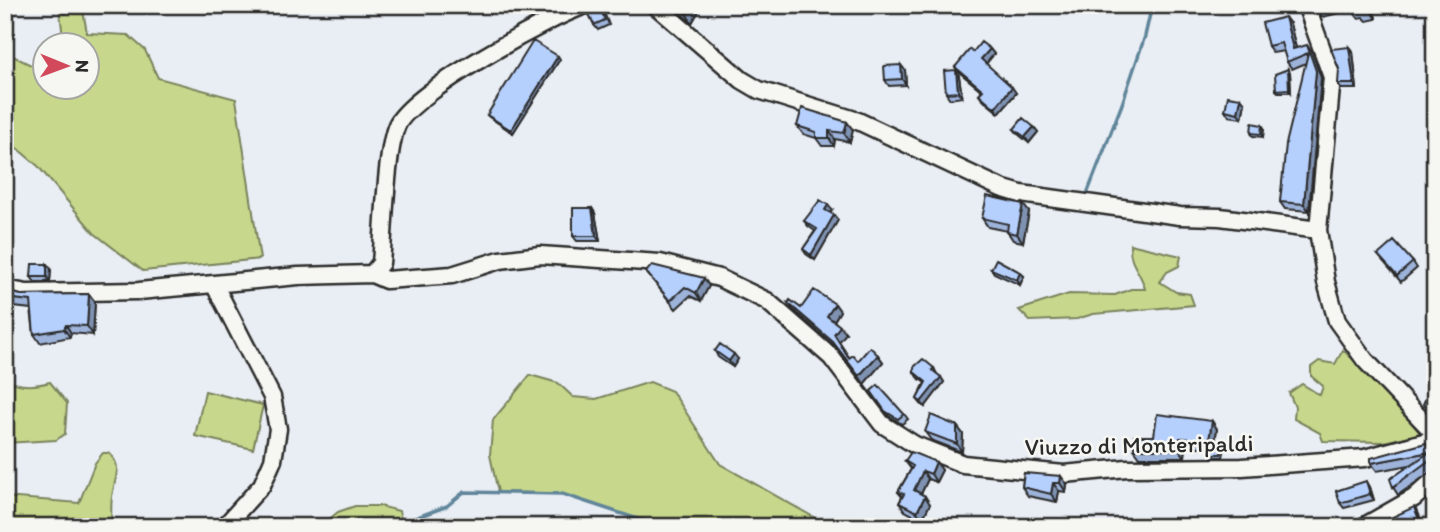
<svg xmlns="http://www.w3.org/2000/svg" width="1440" height="532" font-family="Itim,sans-serif">
<style>
.green{fill:#c7d88c;stroke:#79825c;stroke-width:2}
.lines{fill:none;stroke-linecap:round;stroke-linejoin:round}
.stream{stroke:#61859a;stroke-width:3.5}
.minor-casing{stroke:#2b2b2b;stroke-width:21}
.minor{stroke:#f6f6f2;stroke-width:16}
.wall{fill:#9db3da;stroke:#2b2b2b;stroke-width:2}
.shaded-wall{fill:#7f92b2;stroke:#2b2b2b;stroke-width:2}
.building{fill:#b6d0fe;stroke:#2b2b2b;stroke-width:2}
.labels{text-anchor:middle;stroke-width:5;stroke-linejoin:round;paint-order:stroke}
.street-label{font-size:24px;fill:#2b2b2b;stroke:#f6f6f2}
</style>
<rect width="100%" height="100%" fill="#e9eef4"/>
<filter id="ink" filterUnits="userSpaceOnUse"><feTurbulence type="fractalNoise" baseFrequency=".0143" numOctaves="2"/><feDisplacementMap in="SourceGraphic" scale="14" xChannelSelector="R" yChannelSelector="G"/><feConvolveMatrix kernelMatrix="1 2 1 2 8 2 1 2 1" color-interpolation-filters="sRGB"/></filter>
<g filter="url(#ink)">
<!-- green -->
<path class="green" d="M59,5H82L87,33L128,35L145,50L158,78L236,99L260,259L143,271L94,233L38,166L5,138V52L35,67L45,68L46,88H88V46L64,45Z
M1130,244L1181,256L1179,266L1167,272L1160,282L1176,292L1190,294L1194,305L1093,314L1077,319L1030,321L1019,310L1069,294L1115,295L1131,289H1145C1140,269 1129,266 1130,244Z
M1343,350L1379,384L1421,434L1383,442L1323,441L1320,433L1294,419L1295,407L1289,393L1302,384L1320,395L1323,386L1311,376V367L1319,361L1335,364Z
M530,375L558,383L573,397L596,399L650,382L672,391L720,464L831,527H662L562,494L498,492L490,455L493,420Z
M5,378C18,388 35,386 50,382L67,403L65,434L56,440L5,443Z
M205,391L263,405L253,449L195,436Z
M103,453H109C122,466 116,475 113,491C110,502 112,515 111,527H28L5,523V497L79,503L95,463Z
M355,506H380L399,511L403,527H320L338,512Z"/>
<g class="lines">
<!-- stream -->
<path class="stream" d="M65,5V13
M1087,194L1122,104L1145,36L1152,5
M375,527L415,518L447,506L464,492L562,494L662,527"/>
<defs>
<path id="minor" d="M655,5L742,80L759,90L858,121L1001,188L1021,194L1180,216L1220,217L1318,230
M1306,5L1332,77L1318,230L1326,282L1337,321L1365,360L1435,434
M372,274L386,280L452,275L500,260L540,255L660,263L719,278L767,301L831,357L882,424L915,445L963,464L1064,474L1127,468L1242,467L1365,458L1435,439
M214,284L272,397L278,429L273,460L262,485L224,527
M5,289L27,293L139,291L298,276L372,274L381,263C384,232 386,149 397,125C413,92 549,17 586,5
M1363,527L1414,498L1435,479"/>
</defs>
<!-- minor casing -->
<use href="#minor" class="minor-casing"/>
<!-- minor -->
<use href="#minor" class="minor"/>
</g>
<!-- wall -->
<path class="wall" d="M599,5L603,10L609,25L598,30L594,25Z
M671,5H702L692,23Z
M1314,5H1373L1376,19L1367,21L1363,17L1358,18L1352,10L1322,17Z
M1290,24L1296,48L1312,52L1321,78L1309,211L1285,209L1280,202L1306,63L1292,69L1287,62L1284,51L1273,53L1268,46Z
M1349,47L1353,52L1357,89H1341L1338,84Z
M990,49L994,54L986,64L1016,93L999,113L983,100L979,94L982,91L959,72L955,67L973,52Z
M560,59L513,133L489,117L487,115Z
M1288,69L1290,72L1291,92H1278L1276,90Z
M905,70L906,85L889,86L885,80Z
M959,76L962,97L950,99L946,93Z
M1241,98L1245,103L1242,118L1229,116L1225,110Z
M847,122L853,130L850,142L835,139L834,146H822L816,138L803,134L797,126Z
M1262,125L1264,128L1263,137L1253,136L1251,133Z
M1034,127L1038,132L1029,143L1018,134L1014,129Z
M592,208L595,213L600,241H577L573,236Z
M832,210L830,213L838,220L815,260L806,254L803,249L815,231L808,226L804,221Z
M1029,212L1023,242L1013,240L1007,231L988,227L982,218Z
M1378,255L1413,262L1417,268L1401,282Z
M51,269L50,282H35L31,277Z
M991,269L1024,276L1020,285L994,273Z
M646,272L709,286L701,301L690,296L676,309Z
M5,291L21,295L89,294L95,302L93,335L71,333L70,337L40,343L34,334L31,309L5,306Z
M788,303L801,308L835,304L840,311L834,321L846,333L839,342L849,357L858,361L878,355L883,362L864,384L838,349L793,310Z
M715,351L738,359L733,367L718,357Z
M934,368L937,374L944,382L925,407L921,404L917,399L925,383L917,377L914,372Z
M871,391L904,414L908,419L902,424L889,416Z
M1212,421L1217,429L1214,448L1186,446L1185,457H1140L1134,449L1154,436Z
M957,426L963,434L962,452L931,440L925,432Z
M1435,449V469L1398,495L1393,487L1410,465L1377,471L1371,463L1433,451Z
M1224,452L1223,457H1212L1210,454Z
M905,461L936,462L942,470L936,482L928,479L921,494L930,504L922,520L905,511L899,503L902,497L898,492L911,469Z
M1024,473L1067,484L1066,492L1059,491L1057,502L1028,496L1022,487Z
M1370,487L1374,500L1344,508L1340,503Z"/>
<!-- shaded-wall -->
<path class="shaded-wall" d="M692,5H702L692,23L687,15Z
M1368,5H1373L1376,19L1369,8Z
M1285,17L1290,24L1298,56L1293,49Z
M1307,45L1312,52L1321,78L1309,211L1304,204L1316,71Z
M1349,47L1353,52L1357,89L1354,84Z
M990,49L994,54L985,65L981,59Z
M558,56L560,59L513,133L511,130Z
M901,65L905,70L906,85L902,79Z
M1288,69L1290,72L1291,92L1289,89Z
M956,70L959,76L962,97L958,92Z
M1012,87L1016,93L999,113L995,108Z
M1241,98L1245,103L1242,118L1238,113Z
M847,122L853,130L850,142L844,133Z
M1262,125L1264,128L1263,137L1261,134Z
M1034,127L1038,132L1029,143L1025,137Z
M829,131L835,139L834,146L829,138Z
M1023,204L1029,212L1023,242L1017,234Z
M828,205L832,210L829,215L825,210Z
M592,208L595,213L600,241L596,236Z
M834,215L838,220L815,260L811,255Z
M47,264L51,269L50,282L47,277Z
M1020,272L1024,276L1020,285L1017,280Z
M704,278L709,286L701,301L696,293Z
M89,294L95,302L93,335L87,326Z
M835,304L840,311L832,324L827,316Z
M66,325L71,333L70,337L64,329Z
M840,326L846,333L839,342L834,334Z
M734,354L738,359L733,367L729,361Z
M878,355L883,362L864,384L859,376Z
M941,377L944,382L925,407L921,402Z
M1212,421L1217,429L1214,448L1209,440Z
M957,426L963,434L962,452L957,444Z
M1180,438L1186,446L1185,457L1179,449Z
M936,462L942,470L936,482L931,474Z
M923,471L928,479L919,498L914,490Z
M1061,476L1067,484L1066,492L1060,483Z
M1366,481L1370,487L1374,500L1370,494Z
M1053,483L1059,491L1057,502L1051,494Z
M925,496L930,504L922,520L917,512Z
M1414,507L1418,512L1424,527H1422Z"/>
<!-- building -->
<path class="building" d="M597,5H599L605,20L594,25L587,10Z
M675,5H692L687,15Z
M1350,5H1368L1369,8L1359,11L1358,6L1351,8Z
M1285,17L1293,49L1307,45L1316,71L1304,204L1280,202L1286,144L1308,53L1287,62L1281,43L1268,46L1262,23Z
M533,41L558,56L511,130L487,115Z
M981,42L990,49L981,59L1012,87L995,108L979,94L983,90L955,67L970,49L973,52Z
M1349,47L1354,84H1338L1339,69L1331,49Z
M901,65L902,79L885,80L884,66Z
M1288,69L1289,89L1276,90L1275,74Z
M956,70L958,92L946,93L944,71Z
M1228,96L1241,98L1238,113L1225,110Z
M802,108L847,122L844,133L829,131V138H816V132L797,126Z
M1023,118L1034,127L1025,137L1014,129Z
M1252,123L1262,125L1261,134L1251,133Z
M987,196L1023,204L1017,234L1007,232L1008,224L982,218Z
M820,200L828,205L825,210L834,215L811,255L803,249L817,229L804,221Z
M573,208H592L596,236H573Z
M1435,215V229L1428,221Z
M1394,241L1413,262L1397,276L1378,255Z
M996,259L1020,272L1017,280L991,269Z
M32,264H47V277H31Z
M652,265L704,278L696,293L685,287L670,301L646,272Z
M814,290L835,304L827,316L840,326L834,334L849,358L853,355L858,361L870,347L878,355L859,376L833,342L788,303L790,300L801,308Z
M5,291L21,295L89,294L87,326L66,325L64,329L34,334L31,301L5,298Z
M720,344L734,354L729,361L715,351Z
M923,359L934,368L932,370L941,377L921,402L917,399L926,382L914,372V367Z
M878,385L904,414L898,419L885,411L871,391Z
M1425,400L1435,407V416L1423,404Z
M1157,414L1212,421L1209,440L1180,438L1179,449H1134V436H1154Z
M931,415L957,426V444L925,432Z
M1426,443L1433,451L1435,449V456L1393,487L1390,479L1430,452L1371,463V458Z
M1211,448L1222,449L1221,454H1210Z
M911,452L936,462L931,474L923,471L914,490L925,496L917,512L899,503L904,494L898,492L913,466L905,461Z
M1024,473L1061,476L1060,483H1053L1051,494L1022,487Z
M1366,481L1370,494L1340,503L1336,491Z
M1414,507L1422,527H1371Z"/>
</g>
<g class="labels">
<!-- street labels -->
<g class="street-label">
<text transform="translate(1139 445) rotate(-1)" y="8">Viuzzo di Monteripaldi</text>
</g>
</g>
<!-- margin -->
<rect width="1440" height="532" fill="none" stroke="#f6f6f2" stroke-width="28"/>
<rect x="14" y="14" width="1412" height="504" fill="none" stroke="#2b2b2b" stroke-width="2.5" filter="url(#ink)"/>
<!-- north arrow -->
<g transform="translate(66 66) rotate(91)"><circle r="33" fill="#f6f6f2" stroke="#a5a5a2" stroke-width="2"/>
<path d="M0-5L12 26L0 18L-12 26Z" fill="#d1495b"/>
<text y="-10" font-size="19" font-weight="bold" text-anchor="middle" fill="#2b2b2b">N</text>
</g>
</svg>
